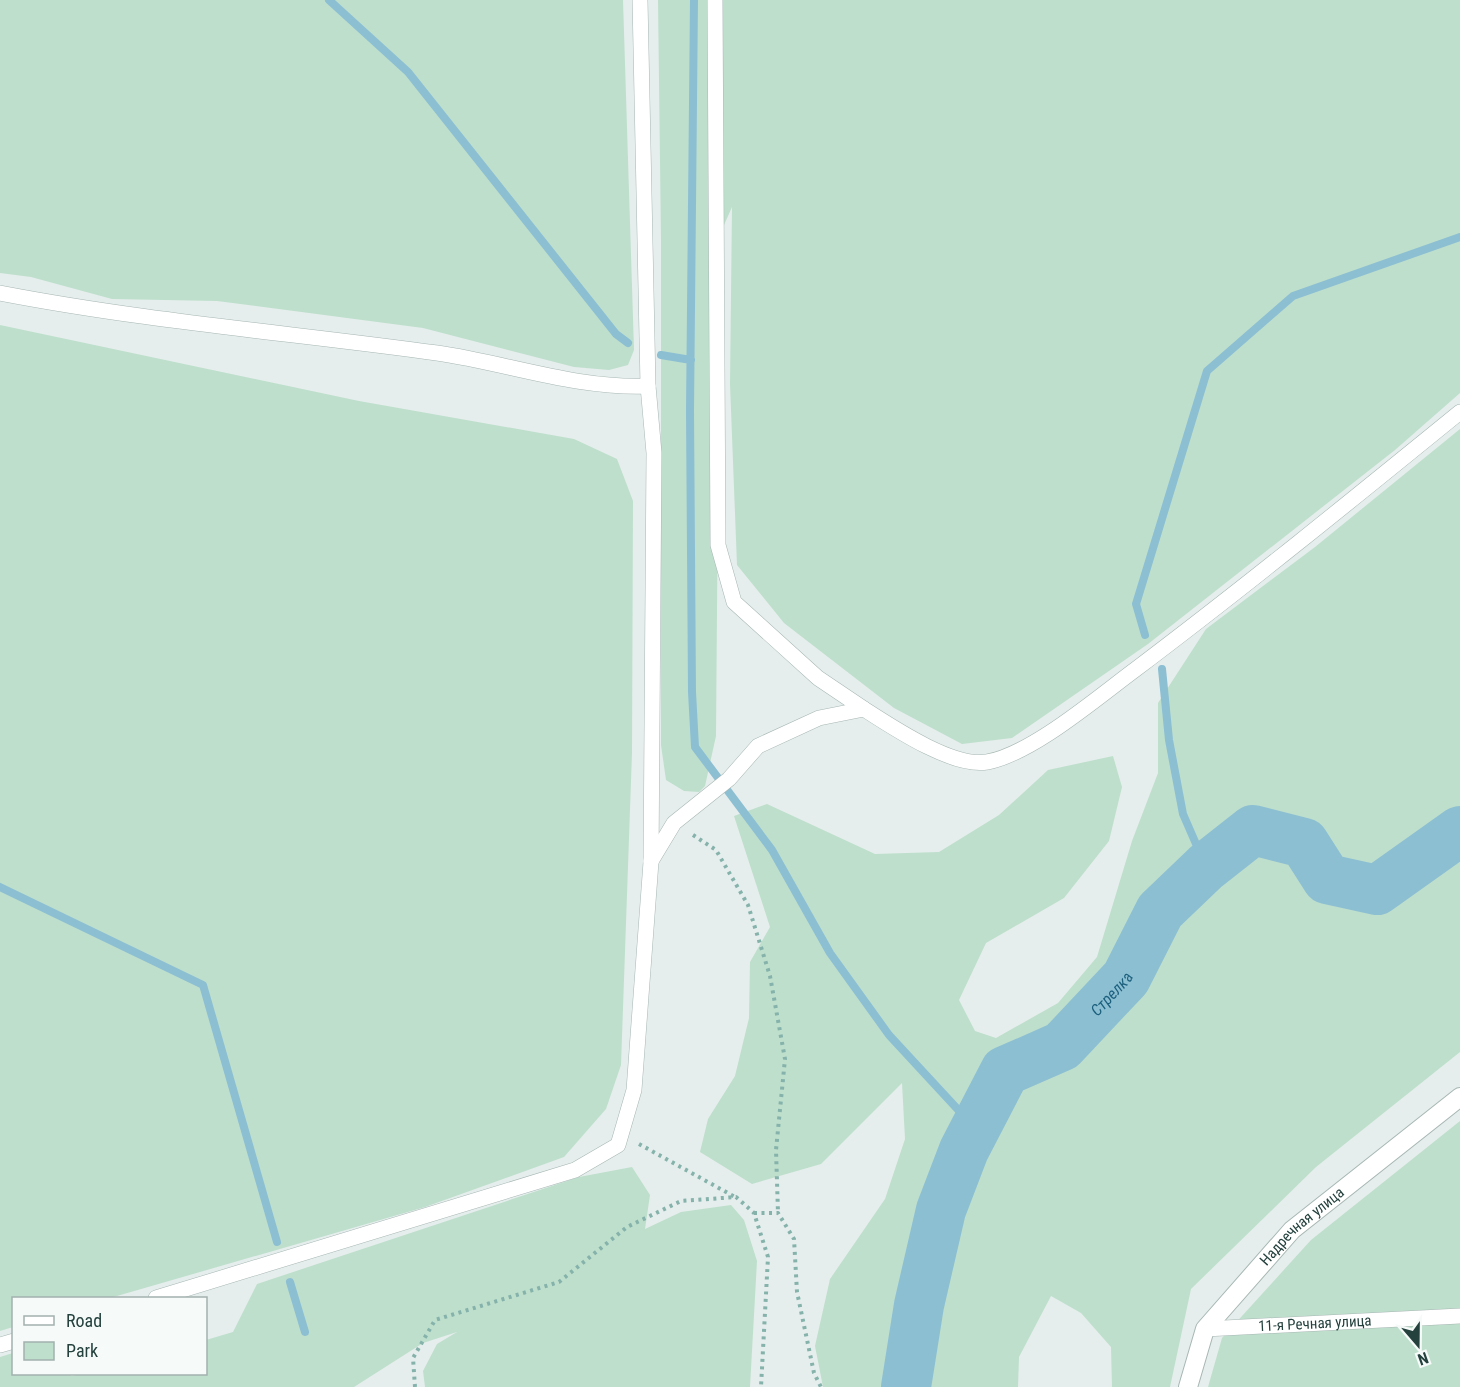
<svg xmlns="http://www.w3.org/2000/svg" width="1460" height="1387" font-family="'Roboto Condensed',sans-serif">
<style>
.green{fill:#bedfcc}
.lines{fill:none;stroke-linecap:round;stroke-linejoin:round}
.stream{stroke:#8dbfd3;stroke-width:8}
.river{stroke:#8dbfd3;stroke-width:50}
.service-casing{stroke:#a7b7b4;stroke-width:16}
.minor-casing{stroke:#a7b7b4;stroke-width:20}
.path{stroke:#85b2ab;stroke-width:4;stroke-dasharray:3 4.5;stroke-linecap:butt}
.service{stroke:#fff;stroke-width:15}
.minor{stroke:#fff;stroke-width:18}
.labels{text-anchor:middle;stroke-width:4.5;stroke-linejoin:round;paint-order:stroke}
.street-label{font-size:15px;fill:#24413d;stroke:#f6fbf9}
.water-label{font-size:16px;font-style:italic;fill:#1c607e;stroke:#f6fbf9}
</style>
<rect width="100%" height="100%" fill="#e5eeec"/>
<!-- green -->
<path class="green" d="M0,0H623L634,350L628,365L609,370L574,367L423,328L217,301L112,299L31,277L0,273Z
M658,0H1460V393L1395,450L1148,644L1012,738L962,744L894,708L784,623L737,565L730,384L732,207L720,234L716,736L705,786L699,792L684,791L666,780L661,745V241Z
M0,325L359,401L574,439L617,459L633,501L632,753L621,1065L606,1109L564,1157L425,1207L110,1298H14L13,1327L0,1331Z
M1460,429V1052L1316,1167L1191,1289L1170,1387H1112L1111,1347L1081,1313L1051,1296L1019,1357L1018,1387H823L815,1346L830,1279L885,1199L905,1139L902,1083L821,1164L752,1184L700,1152L708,1119L735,1076L749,1018L750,962L770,927L734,816L767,804L875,854L939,852L999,815L1048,770L1113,756L1122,787L1109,841L1064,898L986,943L959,1000L975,1031L996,1038L1058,1003L1097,957L1132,841L1158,773V703L1206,629L1315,547Z
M1460,1121V1387H1208L1222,1338L1311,1240Z
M632,1167L650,1195L645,1229L681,1212L731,1205L744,1220L757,1261L750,1387H425L423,1371L437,1344L457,1332L423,1343L354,1387H0V1357L13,1353L14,1374H68L72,1376L81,1374H206V1340L233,1332L257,1284L579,1177Z"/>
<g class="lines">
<!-- stream -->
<path class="stream" d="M329,0L408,72L616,334L628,343
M694,0L690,411L692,692L695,747L772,850L830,953L889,1035L975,1128
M661,355L691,360
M1145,635L1136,604L1207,371L1293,296L1460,237
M1162,669L1169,740L1183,814L1206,867
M0,887L203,985L277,1242
M290,1282L305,1332"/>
<!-- river -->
<path class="river" id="s1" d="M906,1387L919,1305L941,1210L964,1150L1005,1071L1062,1046L1126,978L1160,911L1206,867L1253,830L1304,843L1327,879L1377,890L1460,831"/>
<defs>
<g id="service">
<path d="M715,0L718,545L734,602L818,678L864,709"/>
<path d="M0,293C145,321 291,333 437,353C507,363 576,389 648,386"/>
<path d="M651,861L674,823L729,779L758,746L819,718L864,709C892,727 953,768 987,762C1032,754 1098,697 1136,669C1246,586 1353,499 1460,412"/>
<path d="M156,1298L575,1170L618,1145L634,1090L651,862L654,453L648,386L640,0"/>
<path id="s2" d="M1205,1329L1460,1316"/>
<path d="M0,1345L14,1341"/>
</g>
<g id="minor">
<path id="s3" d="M1188,1387L1205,1329L1292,1230L1460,1097"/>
</g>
</defs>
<!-- service casing -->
<use href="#service" class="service-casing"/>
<!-- minor casing -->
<use href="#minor" class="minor-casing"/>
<!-- path -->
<path class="path" d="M693,835L716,850L748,905L770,976L785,1059L776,1150L778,1213
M639,1144L735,1197
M754,1213H778L794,1239L797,1292L814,1373L821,1387
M415,1387L413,1358L435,1320L559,1282L627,1227L681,1201L736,1197L754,1213L768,1257L761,1387"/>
<!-- service -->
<use href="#service" class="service"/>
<!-- minor -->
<use href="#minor" class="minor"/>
</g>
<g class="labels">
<!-- street labels -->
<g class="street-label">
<text dy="5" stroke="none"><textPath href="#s3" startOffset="202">Надречная улица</textPath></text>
<text dy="5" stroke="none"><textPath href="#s2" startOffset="110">11-я Речная улица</textPath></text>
</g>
<!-- water labels -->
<g class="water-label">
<text dy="6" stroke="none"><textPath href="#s1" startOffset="468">Стрелка</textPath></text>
</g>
</g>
<!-- legend -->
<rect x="12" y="1297" width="195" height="78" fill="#f6fbf9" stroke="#a2b1ae" stroke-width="1.5"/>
<rect x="24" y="1316" width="30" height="9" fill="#ffffff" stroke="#a2b1ae" stroke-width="1.5"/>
<text x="66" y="1327" font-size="18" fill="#24413d">Road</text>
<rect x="24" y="1342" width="30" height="18" fill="#bedfcc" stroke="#a2b1ae" stroke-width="1.5"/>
<text x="66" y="1357" font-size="18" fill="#24413d">Park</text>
<!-- north arrow -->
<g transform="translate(1418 1345) rotate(160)" stroke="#f6fbf9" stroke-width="4.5" paint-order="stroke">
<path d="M0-4.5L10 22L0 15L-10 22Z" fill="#24413d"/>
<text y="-9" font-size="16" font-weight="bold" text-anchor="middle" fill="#24413d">N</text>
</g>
</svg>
